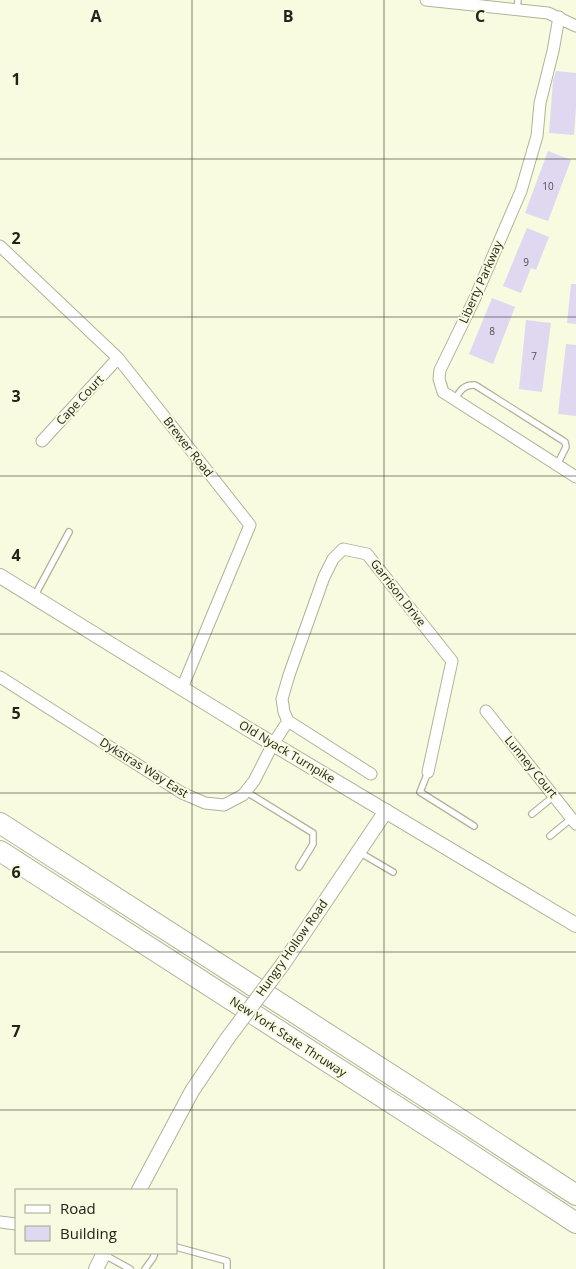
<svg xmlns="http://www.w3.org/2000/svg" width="576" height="1269" font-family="'Open Sans',sans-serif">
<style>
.building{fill:#e0d7f1}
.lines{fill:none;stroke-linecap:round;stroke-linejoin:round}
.service-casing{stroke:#b0b399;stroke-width:8}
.minor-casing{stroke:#b0b399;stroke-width:13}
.tertiary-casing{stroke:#b0b399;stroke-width:16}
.motorway-casing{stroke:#b0b399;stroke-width:22}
.service{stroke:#fff;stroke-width:5.5}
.minor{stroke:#fff;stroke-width:11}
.tertiary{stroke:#fff;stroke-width:14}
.motorway{stroke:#fff;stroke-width:20}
.tertiary-bridge-casing{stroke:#b0b399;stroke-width:16;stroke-linecap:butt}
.tertiary-bridge{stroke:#fff;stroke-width:14}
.grid{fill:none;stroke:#222319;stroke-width:1;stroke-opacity:0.55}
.labels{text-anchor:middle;stroke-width:4;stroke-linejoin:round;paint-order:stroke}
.number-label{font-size:10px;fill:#52504f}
.street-label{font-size:12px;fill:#222319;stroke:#f8fbe0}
.grid-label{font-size:16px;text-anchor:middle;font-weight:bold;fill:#222319;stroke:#f8fbe0;stroke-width:4;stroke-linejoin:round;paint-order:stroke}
</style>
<rect width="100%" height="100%" fill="#f8fbe0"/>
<!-- building -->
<path class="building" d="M556,71L576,73V107L574,135L549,133L553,81Z
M548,151L571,160L548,221L525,213Z
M527,228L549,237L536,270L531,268L521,293L503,286Z
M571,284H576V324L567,323Z
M492,298L515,307L493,364L469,354Z
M526,320L551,323L542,392L519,389Z
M566,344L576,345V416L558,414Z"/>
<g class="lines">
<defs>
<path id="service" d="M517,10L518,0
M455,399C460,391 464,384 475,385L562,440L565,442L566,447L557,465
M34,597L69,532
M428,772L420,792L474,826
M245,791L313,833V844L299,867
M532,814L554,796
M550,836L572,818
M359,852L393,872
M176,1247L227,1261V1269
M103,1254L130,1269
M145,1269L153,1258L155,1253"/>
<path id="minor" d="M426,0L548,13L576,26
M559,17L553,51L540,103L537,136L521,191L474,300L440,370L439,379L443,392L576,477
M0,246L118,358L250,525L182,688
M42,441L118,358
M0,677L182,793L205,803L224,805L243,795L254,781L273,744L288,721
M486,711L576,824
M371,774L288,721L284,712L282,699L289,675L324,577L333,559L343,549L367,554L452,661L428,772
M0,1222L16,1224"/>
<path id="tertiary" d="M0,576L248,729L576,925
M283,964L386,811
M139,1190L192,1091L227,1039
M96,1269L104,1253"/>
<path id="motorway" d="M0,823L469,1125L576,1195
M0,851L463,1149L576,1223"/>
</defs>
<!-- service casing -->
<use href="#service" class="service-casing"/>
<!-- minor casing -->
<use href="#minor" class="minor-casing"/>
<!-- tertiary casing -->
<use href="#tertiary" class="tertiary-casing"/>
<!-- motorway casing -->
<use href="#motorway" class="motorway-casing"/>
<!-- service -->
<use href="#service" class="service"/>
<!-- minor -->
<use href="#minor" class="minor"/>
<!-- tertiary -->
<use href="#tertiary" class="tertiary"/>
<!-- motorway -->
<use href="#motorway" class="motorway"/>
<defs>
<path id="tertiary-bridge" d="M227,1039L283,964"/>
</defs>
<!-- tertiary-bridge casing -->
<use href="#tertiary-bridge" class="tertiary-bridge-casing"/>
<!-- tertiary-bridge -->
<use href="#tertiary-bridge" class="tertiary-bridge"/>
</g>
<!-- grid -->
<path class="grid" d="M192,0V1269M384,0V1269M0,159H576M0,317H576M0,476H576M0,634H576M0,793H576M0,952H576M0,1110H576"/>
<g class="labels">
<!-- number labels -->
<g class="number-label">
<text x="548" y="190">10</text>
<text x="526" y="266">9</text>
<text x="492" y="335">8</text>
<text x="534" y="360">7</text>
</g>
<!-- street labels -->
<g class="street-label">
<text transform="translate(481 282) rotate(-66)" y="4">Liberty Parkway</text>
<text transform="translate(80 400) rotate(-47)" y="4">Cape Court</text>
<text transform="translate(188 447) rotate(52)" y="4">Brewer Road</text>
<text transform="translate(398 593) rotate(52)" y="4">Garrison Drive</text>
<text transform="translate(287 752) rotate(31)" y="4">Old Nyack Turnpike</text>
<text transform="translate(531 767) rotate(51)" y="4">Lunney Court</text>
<text transform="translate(144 768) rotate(32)" y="4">Dykstras Way East</text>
<text transform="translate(292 948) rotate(-55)" y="4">Hungry Hollow Road</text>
<text transform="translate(288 1037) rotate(33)" y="4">New York State Thruway</text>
</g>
</g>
<g class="grid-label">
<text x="96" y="22">A</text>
<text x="288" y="22">B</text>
<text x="480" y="22">C</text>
<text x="16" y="85">1</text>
<text x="16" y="244">2</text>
<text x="16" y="402">3</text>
<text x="16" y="561">4</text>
<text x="16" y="719">5</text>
<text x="16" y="878">6</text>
<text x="16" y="1037">7</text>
</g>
<!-- legend -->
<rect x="15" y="1189" width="162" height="65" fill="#f8fbe0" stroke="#a2a590"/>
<rect x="25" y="1205" width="25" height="8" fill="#ffffff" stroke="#a2a590"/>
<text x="60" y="1214" font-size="15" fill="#222319">Road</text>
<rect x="25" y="1226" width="25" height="15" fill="#e0d7f1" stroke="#a2a590"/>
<text x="60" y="1239" font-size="15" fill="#222319">Building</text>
</svg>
